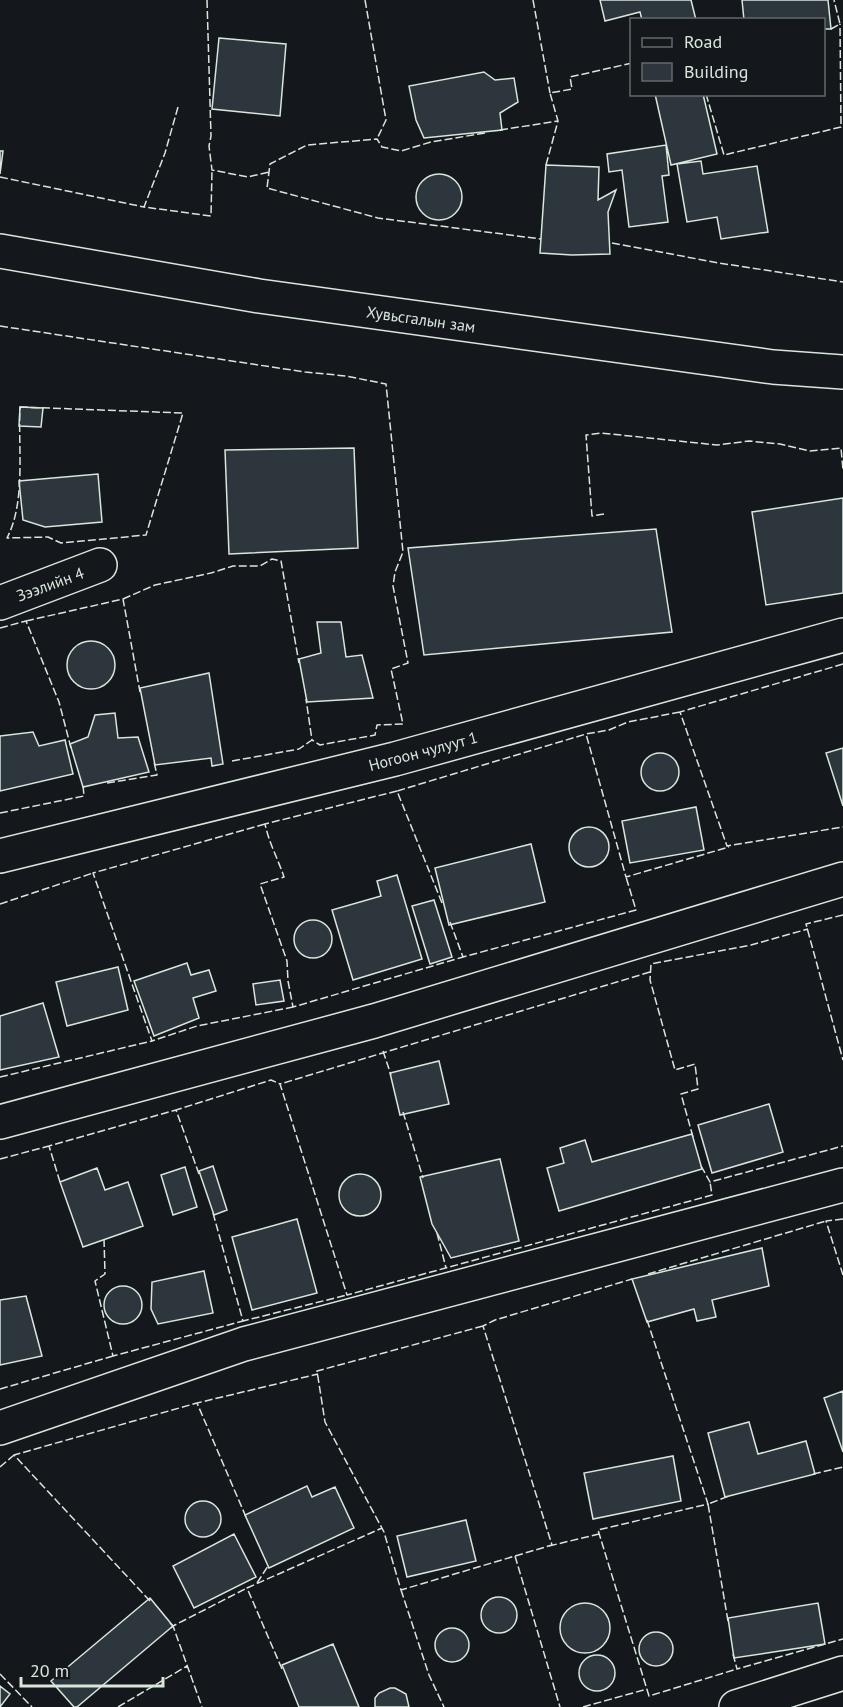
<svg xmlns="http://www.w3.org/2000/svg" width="843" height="1707" font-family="'PT Sans',sans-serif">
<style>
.building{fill:#2c363c;stroke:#d8e6dc;stroke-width:1.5}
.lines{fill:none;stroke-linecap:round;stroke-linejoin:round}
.street-casing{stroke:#d8e6dc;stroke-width:36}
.secondary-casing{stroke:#d8e6dc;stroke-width:36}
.street{stroke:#14181c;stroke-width:33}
.secondary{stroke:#14181c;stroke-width:33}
.fence{stroke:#d8e6dc;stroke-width:1.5;stroke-dasharray:8 3;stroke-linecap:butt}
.labels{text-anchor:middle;stroke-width:4.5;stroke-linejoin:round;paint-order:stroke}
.street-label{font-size:16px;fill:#d8e6dc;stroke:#14181c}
</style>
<rect width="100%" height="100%" fill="#14181c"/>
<!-- building -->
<path class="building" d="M600,0H691L696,20H642L640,12L605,21Z
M742,0H828L831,29H824V20H744Z
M219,38L286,44L280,116L212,109Z
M484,72L495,80L514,78L518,102L500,113L502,130L424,138L416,120L409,86Z
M655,94H703L717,154L671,165Z
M666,145L669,175L662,176L668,222L629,227L622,170L609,172L607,154Z
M0,151H3L0,174Z
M701,161L703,174L757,166L768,232L721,239L717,217L687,222L677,164Z
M546,165L599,167L598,200L616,190L608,212L610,254L572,255L540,253Z
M416 197a23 23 0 1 1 46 0a23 23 0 1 1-46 0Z
M20,407L43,408L41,427L19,426Z
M354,448L358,548L229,554L225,450Z
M98,474L102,522L45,527L23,520L19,481Z
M843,498V593L766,605L752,512Z
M656,529L672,632L424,655L408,548Z
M317,622H341L346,657L362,655L373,698L307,702L299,659L321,653Z
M67 665a24 24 0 1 1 48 0a24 24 0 1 1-48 0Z
M209,673L223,764L212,766L211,758L155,765L140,688Z
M115,713L118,738L138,737L149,772L83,787L70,744L88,737L95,715Z
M33,732L39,746L65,740L73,774L0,791V736Z
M843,748V806L826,753Z
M641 772a19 19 0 1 1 38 0a19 19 0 1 1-38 0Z
M696,807L704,850L630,863L622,821Z
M569 847a20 20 0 1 1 40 0a20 20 0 1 1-40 0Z
M531,844L545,902L449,925L435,868Z
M397,875L422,959L353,980L332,910L381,896L377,881Z
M434,900L452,957L430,964L412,906Z
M294 939a19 19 0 1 1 38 0a19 19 0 1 1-38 0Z
M187,963L191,975L209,970L216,991L193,998L199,1018L154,1036L134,981Z
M118,967L128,1010L67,1026L56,982Z
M280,980L284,1001L256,1005L253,984Z
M43,1003L59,1057L0,1070V1016Z
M439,1061L449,1104L400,1115L390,1073Z
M769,1104L783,1152L712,1173L698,1125Z
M692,1134L702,1169L559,1211L547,1168L564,1163L560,1148L585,1140L592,1162Z
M500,1159L519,1241L451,1258L432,1224L420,1177Z
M213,1166L227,1210L214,1215L199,1171Z
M185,1167L197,1207L173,1215L161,1175Z
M97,1168L105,1190L128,1182L143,1226L83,1247L60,1182Z
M339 1195a21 21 0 1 1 42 0a21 21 0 1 1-42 0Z
M297,1219L317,1293L252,1310L232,1237Z
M762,1248L769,1286L712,1300L716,1317L697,1321L694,1309L647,1322L632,1279Z
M204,1271L213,1313L158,1324L151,1309L152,1282Z
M104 1305a19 19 0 1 1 38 0a19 19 0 1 1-38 0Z
M26,1296L42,1356L0,1365V1300Z
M843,1391V1452L824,1398Z
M749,1422L758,1454L806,1441L815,1474L725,1497L708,1433Z
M673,1456L681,1501L593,1519L584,1473Z
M307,1486L312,1497L335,1487L354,1528L269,1568L245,1515Z
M185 1519a18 18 0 1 1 36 0a18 18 0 1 1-36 0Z
M466,1520L476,1561L407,1577L397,1536Z
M234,1534L256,1577L194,1608L173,1566Z
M481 1615a18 18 0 1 1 36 0a18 18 0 1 1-36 0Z
M150,1598L173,1626L77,1707H74L51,1681Z
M818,1603L825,1644L734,1658L728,1618Z
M560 1628a25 25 0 1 1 50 0a25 25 0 1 1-50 0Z
M435 1645a17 17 0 1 1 34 0a17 17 0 1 1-34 0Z
M639 1649a17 17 0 1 1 34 0a17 17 0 1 1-34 0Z
M333,1644L359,1707H299L282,1665Z
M579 1673a18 18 0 1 1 36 0a18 18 0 1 1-36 0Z
M0,1686L10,1694L0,1707Z
M390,1688H395L406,1694L409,1707H375V1698L379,1693Z"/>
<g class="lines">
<defs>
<path id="street" d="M0,603L100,565
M0,856L395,759L843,635
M0,1122L374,1021L843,879
M0,1428L244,1344L843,1185
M736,1707L843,1673"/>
<path id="secondary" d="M0,251L259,296L773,367L843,372"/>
</defs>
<!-- street casing -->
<use href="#street" class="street-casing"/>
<!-- secondary casing -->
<use href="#secondary" class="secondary-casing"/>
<!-- street -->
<use href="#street" class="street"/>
<!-- secondary -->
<use href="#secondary" class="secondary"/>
<!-- fence -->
<path class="fence" d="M207,0L211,136L209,146L212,170L248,177L269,172
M365,0L386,120L377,139
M533,0L550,93
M831,29L840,24L834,0
M706,94L724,155L841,127L840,24
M178,107L165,153L144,207L211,216L212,170
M500,130L558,121
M485,133L431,142L401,151L382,147L377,139L307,145L270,164L267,188L378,218L541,239
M546,165L558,121L550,93L572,89L570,77L632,63
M0,177L144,207
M612,243L719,263L843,282
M0,326L305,372L346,376L386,384L403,552L395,572L393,586L408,663L391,669L403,724L377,725L375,735L320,745L312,740
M20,407L183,413L146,535L61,543L48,537L7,538C26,502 18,448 20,407Z
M604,514L592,516L586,435L601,433L717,445L749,441L780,444L810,451L841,448L843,470
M123,599L155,585L211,573L233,566H260L272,559L281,561L299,663
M26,621L123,599L140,692
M0,628L26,621L59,702L71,748
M843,664L680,712L727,846L843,827
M680,712L628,722L609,730L586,734L626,877L729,847
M232,761L299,749L312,740L306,699
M107,783L157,775L154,762
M397,791L265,824C269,843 278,859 284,877L260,884L287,961L288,981L293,1007L463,957
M0,813L84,796L83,785
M265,824L93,873L152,1041L197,1026L293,1007
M442,903L397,791L586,734
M0,904L93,873
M843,915L806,924L843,1060
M450,922L463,957L636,910L626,877
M650,972L280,1084L347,1295L712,1195L710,1182
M383,1051L391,1075
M0,1077L152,1041
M403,1112L423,1178
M693,1137L681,1094L698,1089L695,1064L675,1070L650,980L651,964L751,945L808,929
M0,1159L49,1146
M701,1166L710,1182L843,1146
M199,1174L176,1110L271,1080L280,1084
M60,1182L49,1146L176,1110
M213,1213L243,1321L347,1295
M843,1219L826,1221L843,1275
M437,1233L446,1268
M104,1239L105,1274L95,1281L113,1356L243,1321
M648,1274L826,1221
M647,1320L708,1504L598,1530L649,1696L737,1669
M483,1326L317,1371L325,1422L384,1532L401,1590L552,1545L483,1326L495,1320L632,1279
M0,1389L113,1356
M0,1467L14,1455
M813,1474L843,1467
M246,1517L197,1403L318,1374
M549,1546L599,1534
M515,1556L560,1707
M257,1583L268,1566
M401,1590L429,1675L444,1707
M150,1601L14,1455L197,1403
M728,1621L708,1504L729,1496
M170,1623L173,1626L247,1588
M171,1628L173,1626L202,1707
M733,1654L737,1669L843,1639
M282,1669L247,1588L382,1528
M0,1674L32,1707
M118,1707L187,1666
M583,1707L647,1689"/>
</g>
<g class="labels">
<!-- street labels -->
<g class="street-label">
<text transform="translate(421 319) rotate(8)" y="6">Хувьсгалын зам</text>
<text transform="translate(50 584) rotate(-20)" y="6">Зээлийн 4</text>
<text transform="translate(423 751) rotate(-15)" y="6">Ногоон чулуут 1</text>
</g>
</g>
<!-- legend -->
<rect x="630" y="18" width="195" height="78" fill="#14181c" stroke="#626a69" stroke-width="1.5"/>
<rect x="642" y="38" width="30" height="9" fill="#14181c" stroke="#626a69" stroke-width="1.5"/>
<text x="684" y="48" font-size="18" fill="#d8e6dc">Road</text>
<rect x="642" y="63" width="30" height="18" fill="#2c363c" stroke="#626a69" stroke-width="1.5"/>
<text x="684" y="78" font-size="18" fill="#d8e6dc">Building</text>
<!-- scale -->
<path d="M21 1677v9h142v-9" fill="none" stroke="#d8e6dc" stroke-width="3"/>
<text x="30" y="1677" font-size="18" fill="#d8e6dc" stroke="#14181c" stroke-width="4.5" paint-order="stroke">20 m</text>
</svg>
